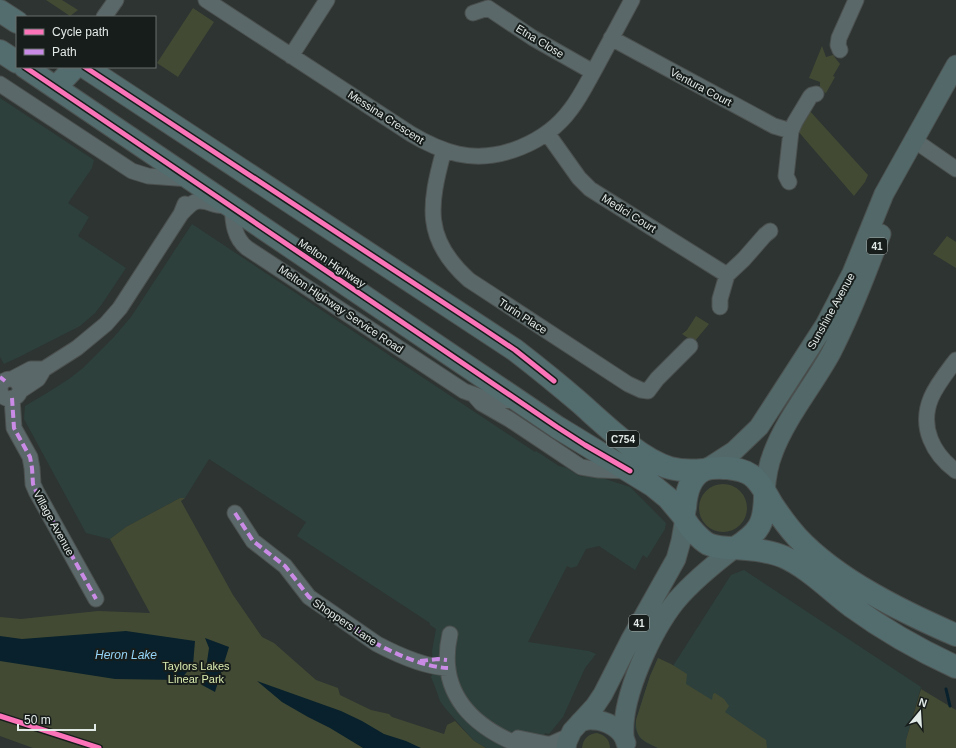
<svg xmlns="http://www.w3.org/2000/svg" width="956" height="748" font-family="Arial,sans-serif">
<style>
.built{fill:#2d403c}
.green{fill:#434a33}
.water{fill:#08212c}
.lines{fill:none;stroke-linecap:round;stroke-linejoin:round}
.stream{stroke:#08212c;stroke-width:3}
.minor-casing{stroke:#4b504e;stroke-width:17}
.major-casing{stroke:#4b504e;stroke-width:21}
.highway-casing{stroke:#4b504e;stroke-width:24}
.minor{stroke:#5b6869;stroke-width:15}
.major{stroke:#526869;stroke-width:19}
.highway{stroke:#536c6e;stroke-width:22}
.quiet{stroke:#ca8be6;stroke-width:4;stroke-dasharray:8 4;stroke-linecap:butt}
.cycleway-casing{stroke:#171d1b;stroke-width:8}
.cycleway{stroke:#fb73b8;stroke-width:5}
.labels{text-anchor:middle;stroke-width:4;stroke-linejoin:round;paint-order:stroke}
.shield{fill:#171d1b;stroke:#a5acaa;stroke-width:1}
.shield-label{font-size:10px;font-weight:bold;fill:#e2eae8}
.street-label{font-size:11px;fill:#e2eae8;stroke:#171d1b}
.park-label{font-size:11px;fill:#dbecb0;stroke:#171d1b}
.water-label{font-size:12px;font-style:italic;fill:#95d5f7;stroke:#171d1b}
</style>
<rect width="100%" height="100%" fill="#2d3432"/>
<!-- built -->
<path class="built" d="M0,98L94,160L92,168L68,203L89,217L78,236L126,268L102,304L95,313L80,326L19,357L4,364L0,357Z
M192,224L535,452L536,451L559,466L567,468L579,476L599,477L630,487L666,523L665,529L647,558L643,555L635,570L599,546L586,549L577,566L571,568L567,566L528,642L589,651L596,654L585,668L563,717L549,734L545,733L540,748H486L474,741L445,708L440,701L434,684L431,677L433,673L432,651L436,629L430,625V623L297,536L306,522L209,459L185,498H180L126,527L110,539L86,533L24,419L25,406L47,393L69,379L83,368L113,338L131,317Z
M744,570L921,687L906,740V748H658L647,743L639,737L635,727L636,720L650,676L658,658L673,666L731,575Z"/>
<!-- green -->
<path class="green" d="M46,0H62L78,10L70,16Z
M193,8L214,22L178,77L157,63Z
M822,46L826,57L833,55L840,64L833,76L835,77L826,93L820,90V82L809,78Z
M808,109L868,175L865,182L854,196L797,130Z
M947,236L956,242V268L933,254Z
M696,316L709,324L694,342L682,334L687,330Z
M699 508a24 24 0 1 1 48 0a24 24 0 1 1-48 0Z
M180,498H185L181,501L233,595L262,637L274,643L316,680L338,688L340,695L371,710L389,714L392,717L444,734L447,725L455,721L474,741L486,748H33L0,736V617L21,619L98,611L150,613L110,539L126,527Z
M658,658L671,664L687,674L686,684L712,700L713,694L715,693L724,699L729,706L725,712L766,740L767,748H658C644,741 635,739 636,720L650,676Z
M921,689L956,710V748H906V740Z
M597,733C605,735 610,740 610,748H582C583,739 588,734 597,733Z"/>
<!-- water -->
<path class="water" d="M126,631L195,641L193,665L180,680L115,679L0,661V636L22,639Z
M205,638L229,647L215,692L202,685L204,682L209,648Z
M257,681L341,711L362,721L384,734L406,741L421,748H363L330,728L308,717L282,702Z"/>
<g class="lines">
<!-- stream -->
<path class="stream" d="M946,689L950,706"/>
<defs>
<path id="minor" d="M206,0L411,134C426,143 441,150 458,154C499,163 547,142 571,109C581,96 588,81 596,67C608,45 620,22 632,0
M488,8L533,38L593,72
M473,13L488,8
M104,17L116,0
M611,38L774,126L791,131
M840,50L838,45L839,38L856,0
M291,56L327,0
M0,84L132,171L148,176L190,179
M547,133L579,178L590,189L727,275
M914,140L956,169
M444,150C429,205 423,239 469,280L628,384L641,390L648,391L657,379L690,346
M789,182L786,176L791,131L795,122L810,97L812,95L816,94
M181,214C193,201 196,198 213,204C219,206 226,206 232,207C233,222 234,238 247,248L464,391L481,397L515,401
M720,307V299L727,275L744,259L765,235L770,231
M956,360C947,372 937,384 931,398C919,427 933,454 956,471
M12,379L31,369H44L77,348L106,324L120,308L181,214L185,204
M0 389a10 10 0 1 1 20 0a10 10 0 1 1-20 0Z
M20,391L38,379L44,369
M474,395L481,403L509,419L581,467L599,470L627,471
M12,398L14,428L30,457L32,468L33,484L36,491L96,599
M235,513L253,541L285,566L309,597L377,644C398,655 425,667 448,668
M450,634C436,695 475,729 527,748
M518,738L547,744H551L569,736"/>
<path id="major" d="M706,469L734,451L759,427L825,325L852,273L884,194L956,65
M765,492C766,479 768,465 773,453C786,418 813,386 831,353C851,314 866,275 881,234
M580,722C584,721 588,719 593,720C606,720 623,729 626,743
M624,736C621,697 652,631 676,601C693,581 714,564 735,548
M566,748L567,742L572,731L595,706L603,694L630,641L676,559L681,541L685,518"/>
<path id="highway" d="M0,11L17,22
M0,51L17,62
M25,67L557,427L652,485L668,498L684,517
M85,67L515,350C537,367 558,384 579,402C603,423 639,459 670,468C681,471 692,471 703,470
M56,87L75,67
M765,493C765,523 760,532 735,548C726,548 717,548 708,544C701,540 687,526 684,517C684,515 684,511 685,508C686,494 689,477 704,470C711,467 721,468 728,468C736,469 744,470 751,475C761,482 766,494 772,504C780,516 788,527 797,537C837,580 903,612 956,635
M736,548C752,550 769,550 784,557C807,567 830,590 851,606C884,630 919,650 956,667"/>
</defs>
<!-- minor casing -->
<use href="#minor" class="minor-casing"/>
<!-- major casing -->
<use href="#major" class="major-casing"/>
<!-- highway casing -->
<use href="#highway" class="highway-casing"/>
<!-- minor -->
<use href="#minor" class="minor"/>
<!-- major -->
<use href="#major" class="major"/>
<!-- highway -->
<use href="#highway" class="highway"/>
<!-- quiet -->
<path class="quiet" d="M0,377L5,381
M12,398L14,428L30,457L32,468L33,484L36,491L96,599
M235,513L253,541L285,566L309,597L377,644C398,655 425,667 448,668
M420,661L438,659L447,660"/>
<defs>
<path id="cycleway" d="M25,67L557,427L585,445L630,471
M85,67L482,328L515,350L554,381
M0,716L99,748"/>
</defs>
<!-- cycleway casing -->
<use href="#cycleway" class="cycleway-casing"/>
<!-- cycleway -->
<use href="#cycleway" class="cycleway"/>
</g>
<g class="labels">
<!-- shield labels -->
<g class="shield">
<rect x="867" y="238" width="20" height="16" rx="3"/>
<rect x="607" y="431" width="32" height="16" rx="3"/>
<rect x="629" y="615" width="20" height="16" rx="3"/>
</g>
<g class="shield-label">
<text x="877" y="250">41</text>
<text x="623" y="443">C754</text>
<text x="639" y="627">41</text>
</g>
<!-- street labels -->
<g class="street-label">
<text transform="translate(540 41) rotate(31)" y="4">Etna Close</text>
<text transform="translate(701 87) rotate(28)" y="4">Ventura Court</text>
<text transform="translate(386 117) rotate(33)" y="4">Messina Crescent</text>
<text transform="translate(629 213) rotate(32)" y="4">Medici Court</text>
<text transform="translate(332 263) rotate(34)" y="4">Melton Highway</text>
<text transform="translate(341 309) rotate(34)" y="4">Melton Highway Service Road</text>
<text transform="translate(831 311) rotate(-61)" y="4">Sunshine Avenue</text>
<text transform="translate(523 316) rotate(33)" y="4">Turin Place</text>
<text transform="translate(54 523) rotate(61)" y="4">Village Avenue</text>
<text transform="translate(345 622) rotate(34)" y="4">Shoppers Lane</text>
</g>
<!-- park labels -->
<g class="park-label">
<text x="196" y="670">Taylors Lakes<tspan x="196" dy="13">Linear Park</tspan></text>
</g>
<!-- water labels -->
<g class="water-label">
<text x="126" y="659">Heron Lake</text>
</g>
</g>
<!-- legend -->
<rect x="16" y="16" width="140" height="52" fill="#171d1b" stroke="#686f6d"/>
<rect x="24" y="29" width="20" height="6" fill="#fb73b8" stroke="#686f6d"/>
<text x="52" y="36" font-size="12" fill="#e2eae8">Cycle path</text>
<rect x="24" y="49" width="20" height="6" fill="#ca8be6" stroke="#686f6d"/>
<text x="52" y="56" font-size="12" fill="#e2eae8">Path</text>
<!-- north arrow -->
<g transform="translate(920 712) rotate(18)" stroke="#171d1b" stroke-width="3" paint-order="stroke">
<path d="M0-3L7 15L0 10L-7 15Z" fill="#e2eae8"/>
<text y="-6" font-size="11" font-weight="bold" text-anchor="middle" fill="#e2eae8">N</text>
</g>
<!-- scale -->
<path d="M18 724v6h77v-6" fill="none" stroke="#e2eae8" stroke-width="2"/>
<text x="24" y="724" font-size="12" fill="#e2eae8" stroke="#171d1b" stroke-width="3" paint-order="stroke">50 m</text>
</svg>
